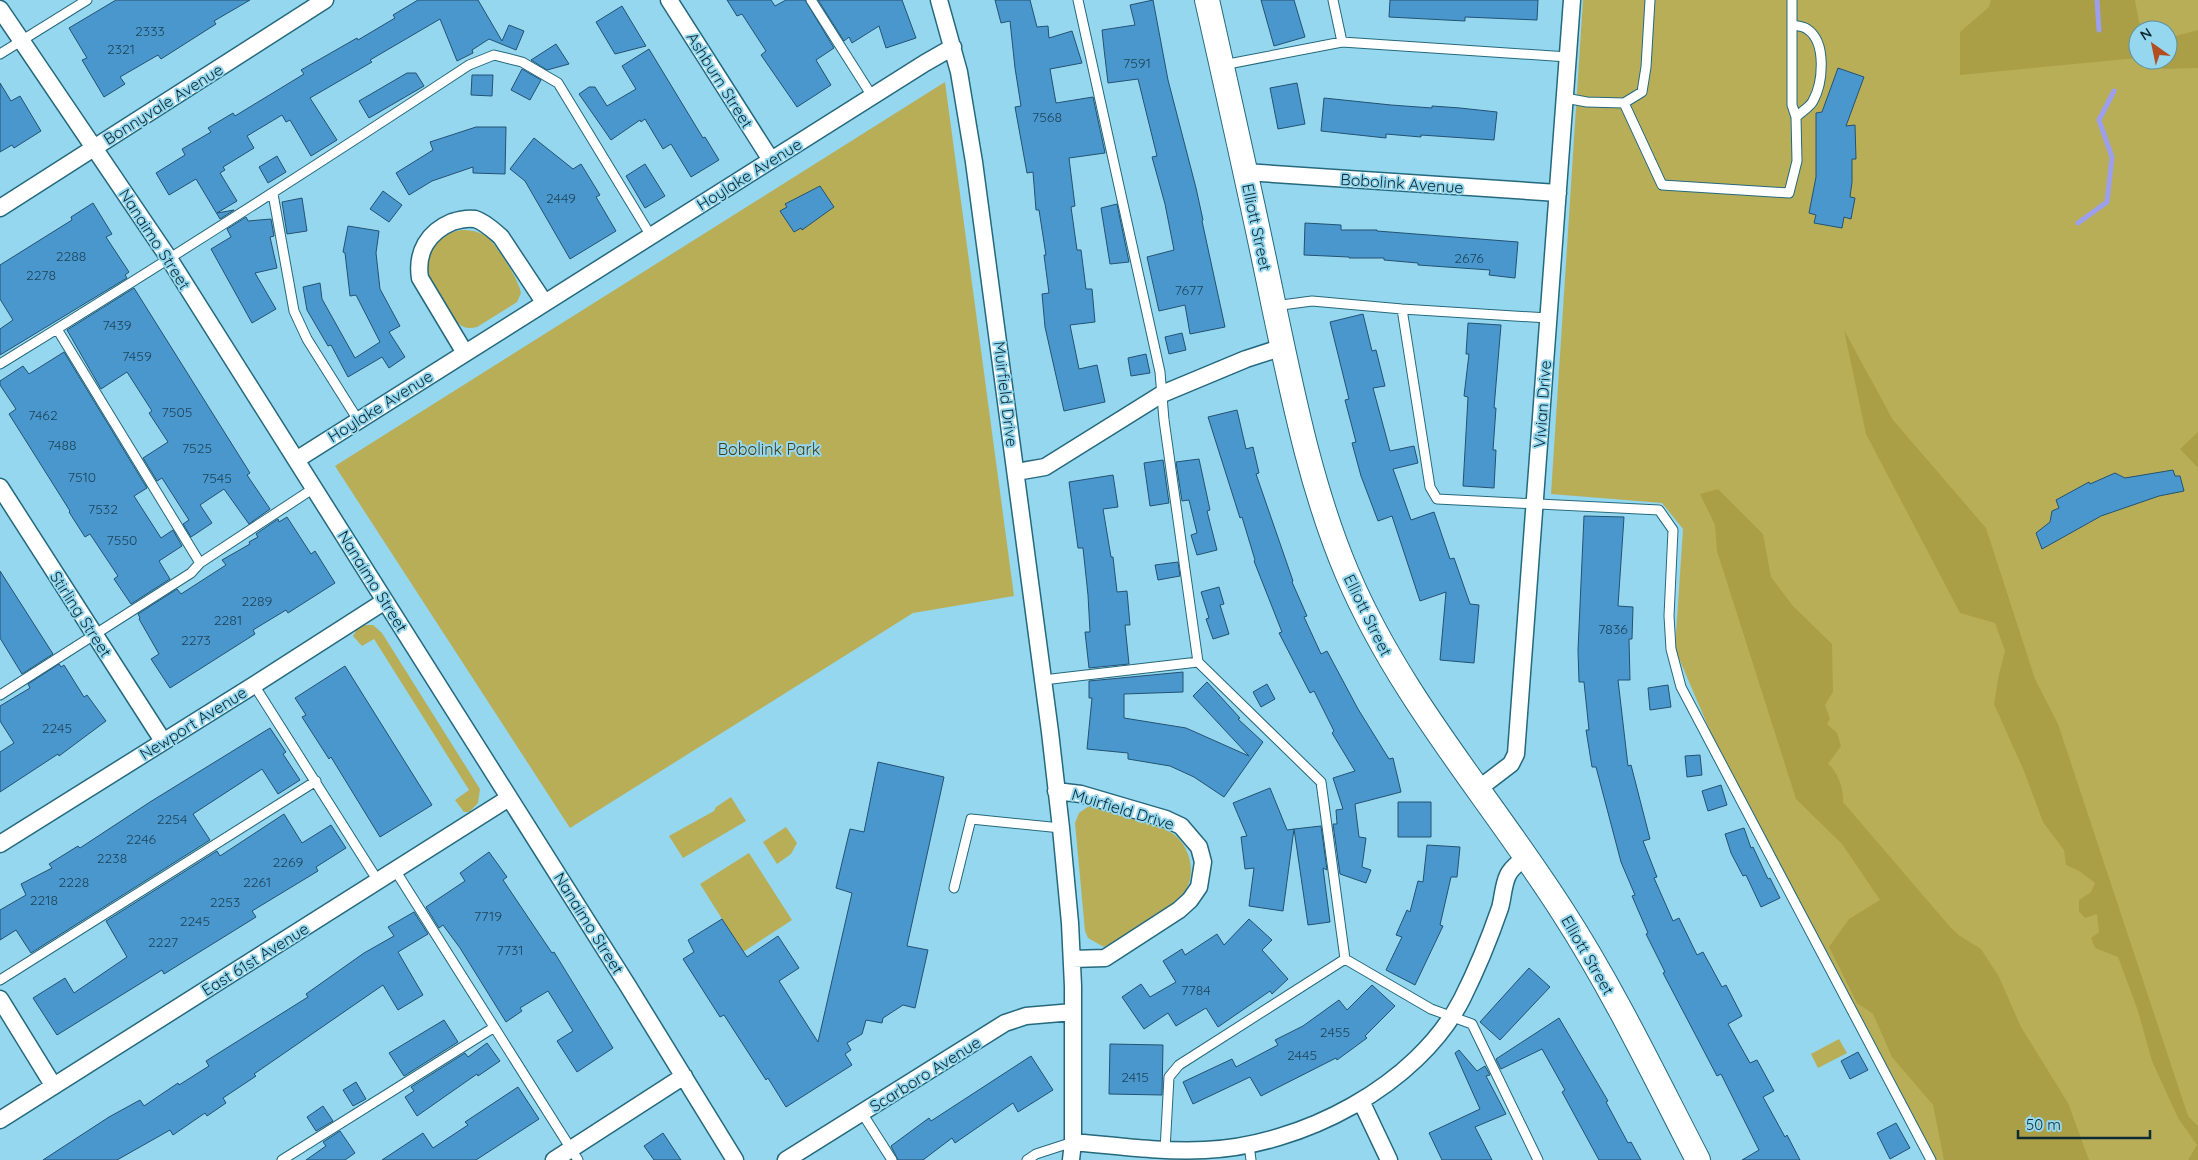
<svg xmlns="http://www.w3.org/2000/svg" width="2198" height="1160" font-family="Quicksand,sans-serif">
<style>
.green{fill:#b9ae58;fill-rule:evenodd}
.forest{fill:#aa9f46}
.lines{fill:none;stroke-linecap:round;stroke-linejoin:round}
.stream{stroke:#9c9feb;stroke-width:5}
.building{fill:#4a97cd;stroke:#235273}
.lane-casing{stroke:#25697e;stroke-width:11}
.street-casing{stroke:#25697e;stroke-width:19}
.secondary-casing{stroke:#25697e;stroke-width:26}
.lane{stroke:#fff;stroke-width:9}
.street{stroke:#fff;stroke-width:16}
.secondary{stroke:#fff;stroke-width:24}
.labels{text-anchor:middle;stroke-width:4;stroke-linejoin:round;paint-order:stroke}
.number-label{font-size:14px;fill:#1d455a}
.street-label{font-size:16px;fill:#0e2a33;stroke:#94d7ee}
.park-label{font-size:16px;fill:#423d17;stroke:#94d7ee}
</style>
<rect width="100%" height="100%" fill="#94d7ee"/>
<!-- green -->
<path class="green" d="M1583,0H2198V1160H1935L1710,731L1675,649L1683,529L1662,503L1551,494ZM2138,30H2168V60H2138Z
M945,82L1014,596L913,613L570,828L335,466Z
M461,230C471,230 479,231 487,237C497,245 519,280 521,293L517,302L477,327C472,328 467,329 462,326C455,322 451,312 446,305C441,296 434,288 430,278C422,255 438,233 461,230Z
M365,625H373L382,633L480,789L478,803L469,812H464L455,800L469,790L374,639L362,646L353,636L357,629Z
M731,797L746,821L683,858L669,836L714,811L716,807Z
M1089,806C1105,806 1124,816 1140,821C1150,824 1162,827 1172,833C1190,845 1197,873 1185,891C1173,907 1123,938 1104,947L1088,938L1085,931L1075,823L1079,813Z
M786,827L797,843L791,854L777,864L763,842Z
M749,853L792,920L743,952L700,884Z
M1839,1039L1847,1053L1818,1068L1811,1054Z"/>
<!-- forest -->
<path class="forest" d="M1991,0H2135L2139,22L2148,30H2138V58L1960,75V32L1989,7Z
M2198,30V68L2163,69L2152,60H2168V38Z
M1844,330L1893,420L1986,528L2035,679L2058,724L2188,1116L2198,1126V1160H2188L2197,1145L2178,1118L2152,1061L2138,1011L2118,957L2095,948L2091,938L2099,932L2097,914L2085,918L2079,911V900L2091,892L2095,883L2079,871L2066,865L2064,850L2043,822L2024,771L1994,704L1999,674L2005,651L1995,623L1960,613L1866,434Z
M2198,432V467H2197L2180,449Z
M1718,489L1763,534L1771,577L1793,606L1832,644L1833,692L1825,705L1830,719L1827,724L1837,733L1841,746L1828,764C1838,772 1844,789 1843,802L1951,928L1960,936L1981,949L1999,977L2021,1027L2068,1103L2089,1160H1944L1933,1105L1892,1057L1873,1014L1857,1003L1829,947L1849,919L1880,900L1842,844L1796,799L1717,551L1715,525L1700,494Z"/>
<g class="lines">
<!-- stream -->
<path class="stream" d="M2097,0L2099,30
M2078,223L2107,202L2112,157L2099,120L2114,91"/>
</g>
<!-- building -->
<path class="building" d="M116,0H250L214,21L216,24L161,59L158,55L120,77L125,84L104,97L82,60L87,58L69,28Z
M418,0H478L502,41L509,25L524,31L516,50L489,39L472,50L473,53L457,61L440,19L370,60L372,62L310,98L337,140L311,156L290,120L286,122L282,115L247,136L254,148L223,167L225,170L220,173L237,201L217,213L234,210L220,219L196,179L169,195L156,173L185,155L182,149L211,132L208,128L233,113L235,116L304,74L301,70L357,38L358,40L395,18L393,15Z
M727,0H771L775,6L786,0H805L834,48L816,60L831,85L797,107L761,55L766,51L742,14L737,16Z
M818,0H902L916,38L886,48L879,26L852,43L849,37L844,41Z
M995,0H1030L1037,27L1048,26L1049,38L1072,31L1082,63L1050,69L1056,103L1093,97L1104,148L1105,153L1069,158L1075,206L1071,207L1077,250H1081L1086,289H1092L1095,322L1070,325L1079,369L1097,365L1105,402L1064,411L1045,327L1042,294L1049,293L1044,255H1046L1039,210H1036L1033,172L1027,173L1015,107L1021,106L1015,68L1010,21L1001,23Z
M1153,0L1168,80L1196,188L1203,220L1202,221L1225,327L1190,334L1185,305L1159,311L1147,257L1174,250L1165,204L1152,157L1157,156L1138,79L1108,83L1104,49L1102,30L1135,25L1130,5Z
M1261,0H1294L1305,37L1274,46Z
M1390,0H1538L1537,20L1465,17V21L1389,17Z
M622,6L646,46L615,54L596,22Z
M556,44L569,64L547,70L531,60Z
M649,49L703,138L705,137L719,160L691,177L671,144L663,149L645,119L641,122L640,120L611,140L579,94L589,87H595L607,106L636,89L622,66Z
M1838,68L1864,77L1846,126L1855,125L1856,159H1852V182L1850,197L1855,198L1851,219L1844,217L1842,228L1814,223L1816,215L1809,213L1816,177V113L1822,112Z
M522,69L541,80L530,100L511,90Z
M407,73H416L424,86L369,118L359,101Z
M472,75H493L492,96L471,95Z
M0,83L11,101L20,96L41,131L14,148L12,145L0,152Z
M1297,83L1305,124L1278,129L1270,88Z
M1324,98L1391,105L1432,108V106L1460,108L1497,112L1494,140L1421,135V137L1386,134V138L1321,131Z
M476,127H506L505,174L473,173V167L432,181L409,195L396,173L433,150L430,142Z
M534,138L573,169L581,164L600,195L596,197L616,231L570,259L525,181L510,169Z
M277,156L286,172L268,183L259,167Z
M645,164L665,196L645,208L626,176Z
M820,186L834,207L802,230L801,228L794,232L780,211L787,207L785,204Z
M383,191L402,205L389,222L370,209Z
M302,198L307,231L287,234L282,202Z
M93,203L112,234L106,237L129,272L125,275L127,278L0,355V329L13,320L0,299V265L72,220L71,217Z
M1117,204L1129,262L1110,264L1101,208Z
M246,217L248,221L271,219L274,236L270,237L277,268L255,273L276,309L252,323L211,249L231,237L227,229Z
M1305,223L1341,225V230H1377V231L1518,242L1515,278L1489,275L1490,270L1418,265V263L1384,260V258H1349V257L1304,255Z
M348,226L379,231L376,253L380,289L400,326L389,332L405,357L389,368L382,357L348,377L331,345L328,346L307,310L303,287L320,283L322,299L355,358L380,342L356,295L350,296L345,253L343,252Z
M134,288L250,473L247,475L270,509L249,524L224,489L200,505L212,523L191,537L183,524L189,520L162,478L157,481L143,458L168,442L149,413L152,411L127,372L101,389L67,330Z
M1363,314L1372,351L1376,350L1385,386L1373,388L1390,451L1414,446L1418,463L1393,469L1411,520L1434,512L1450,559L1454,558L1470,604L1479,605L1474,663L1440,660L1446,592L1420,601L1392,516L1378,521L1361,476L1352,443L1356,442L1345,400L1349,399L1330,322Z
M1468,323L1501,325L1494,408H1496L1493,450H1496L1494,488L1463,486L1468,397L1464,396L1469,354H1466Z
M1182,333L1186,350L1169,354L1165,337Z
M64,352L147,488L134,496L161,538L173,530L182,546L159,561L170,579L131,604L114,579L118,576L90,534L85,537L69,512L70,511L9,414L16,409L0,385V381L23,366L29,374Z
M1146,354L1150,373L1131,376L1128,358Z
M1237,410L1246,449L1253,447L1259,473L1256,474L1293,581L1292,582L1307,616L1304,617L1321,654L1327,651L1358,709L1389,759L1393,758L1401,792L1355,804L1359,837L1366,838L1362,867L1371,870L1366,883L1340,874L1333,824H1337L1336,810L1343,809L1333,778L1355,771L1332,733L1334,731L1314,691L1310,693L1279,633L1282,632L1254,561L1255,560L1242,517L1240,518L1208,417Z
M1199,459L1210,510L1207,511L1217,550L1197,555L1191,535L1197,533L1189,500L1182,501L1176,462Z
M1163,460L1169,503L1150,506L1144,463Z
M2173,470L2175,476H2180L2184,491L2159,496L2101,516L2042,549L2036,533L2050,522L2052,511L2059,508L2056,500L2089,482L2090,484L2115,473L2125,478Z
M1113,475L1118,507L1103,509L1111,557H1113L1117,592L1127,591L1130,625H1125L1129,664L1089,668L1085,632H1090L1088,595L1083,548H1078L1069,482Z
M1584,516L1624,517L1618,606L1633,607L1632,639H1629L1630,680H1618L1628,766L1631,765L1650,839L1643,841L1657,877L1654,878L1673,921L1679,918L1697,955L1703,952L1722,987L1726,985L1742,1016L1728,1024L1750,1063L1757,1060L1774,1091L1763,1097L1785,1137L1787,1135L1800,1160H1742L1759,1150L1721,1074L1717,1076L1663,973L1665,972L1646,934L1648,933L1632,896L1635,895L1621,862L1596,767H1592L1586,730H1589L1584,682H1579L1578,650Z
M287,517L311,554L315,551L335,583L288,613L286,610L253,630L255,634L170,688L151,659L159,654L139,619L140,618L138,614L177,589L181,594L226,565L222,560L250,544L249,542L258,537L256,534L278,519L279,522Z
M1178,562L1180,576L1158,580L1155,565Z
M0,571L53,654L22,674L0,638Z
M1219,587L1224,604L1220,605L1229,634L1213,639L1206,619L1209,618L1201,592Z
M59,664L61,667L64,665L84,697L87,695L106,721L59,756L58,754L0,792V752L14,743L0,721V706L30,688L28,684Z
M345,666L432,805L380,837L331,757L329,759L302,717L306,715L295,698Z
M1183,672V692L1124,694V718L1186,728L1249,756L1193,696L1207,682L1240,718L1238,719L1263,742L1224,797L1194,777L1170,766L1128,759V753L1087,749L1092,698H1089V681Z
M1267,684L1275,699L1261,707L1253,692Z
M1668,685L1671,707L1650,710L1648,688Z
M270,728L286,752L283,754L300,780L278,794L262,769L193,814L210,840L31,953L16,930L0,940V910L26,895L21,884L52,868L49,864L78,846L80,848L150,802Z
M1700,755L1702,775L1687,777L1685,756Z
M878,762L944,777L907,946L928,950L915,1008L903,1005L883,1018L882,1023L866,1020L862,1034L847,1043L851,1050L845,1054L852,1065L786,1107L768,1078L766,1080L724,1015L720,1017L683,959L694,952L688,940L722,919L747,957L778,936L799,968L779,981L818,1042L852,893L836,888L850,829L864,832Z
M1721,785L1727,805L1708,811L1702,791Z
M1270,788L1287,830L1294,829L1283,911L1249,906L1254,868L1245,869L1241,837L1247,836L1233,803Z
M1398,802H1431V837H1398Z
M284,814L302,843L331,825L346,848L316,867L318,871L252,911L256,917L164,974L162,970L57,1035L33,998L65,978L74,993L127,957L106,921L217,851L220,856Z
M1321,826L1327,870L1323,868L1330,922L1308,925L1294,829Z
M1744,828L1751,848L1753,847L1768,879L1770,878L1780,898L1761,907L1746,875L1743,876L1731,853L1725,834Z
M1427,845L1460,847L1457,877H1451L1440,925L1443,926L1415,985L1386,970L1402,937L1396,935L1407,910L1410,912L1418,881L1423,882Z
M489,852L507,877L503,880L552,953L554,952L613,1048L577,1072L557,1041L573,1031L548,991L520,1008L522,1011L506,1022L460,948L443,925L439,928L426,907L465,881L460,873Z
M414,912L428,934L398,952L423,995L398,1010L383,985L254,1074L256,1076L223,1098L226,1103L207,1116L205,1113L173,1135L170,1130L117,1160H43L109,1117L140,1100L144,1106L178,1083L179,1085L209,1066L206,1061L308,997L306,994L364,953L394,936L388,927Z
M1249,919L1272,940L1262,950L1288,979L1272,994L1270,991L1218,1027L1206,1008L1176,1026L1168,1013L1144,1029L1122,997L1141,984L1150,997L1176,982L1163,961L1182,949L1185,955L1217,934L1224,945Z
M1529,968L1550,987L1500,1040L1480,1022Z
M1372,985L1395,1006L1365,1036L1367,1038L1337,1060L1336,1058L1261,1096L1250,1077L1193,1104L1183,1082L1232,1059L1236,1067L1278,1045L1275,1040L1303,1026L1339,1000L1347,1010Z
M1559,1018L1608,1101L1606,1102L1628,1143L1631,1142L1641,1160H1599L1562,1092L1565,1090L1542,1049L1501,1069L1496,1059Z
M444,1020L458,1042L404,1076L389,1053Z
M487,1043L500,1061L478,1076L477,1074L417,1116L405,1097L414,1091L411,1087L465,1053L468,1057Z
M1110,1044L1163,1045L1162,1095L1109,1094Z
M1459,1050L1477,1071L1485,1066L1490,1075L1486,1076L1506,1114L1475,1127L1492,1160H1442L1429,1133L1480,1109L1455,1053Z
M1858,1052L1868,1070L1850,1079L1841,1061Z
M1031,1056L1053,1090L1018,1112L1013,1103L955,1143L952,1138L923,1160H898L891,1146L929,1118L931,1121Z
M356,1082L366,1099L353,1106L343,1090Z
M518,1087L539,1119L476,1160H382L423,1133L433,1148L468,1125L465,1122Z
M323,1106L333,1121L316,1131L307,1117Z
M1896,1123L1910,1148L1890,1159L1877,1133Z
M340,1131L355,1153L345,1160H306L326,1146L323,1142Z
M663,1133L681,1160H654L644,1146Z"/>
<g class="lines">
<defs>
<path id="lane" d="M811,0L872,96
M1078,0L1160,372L1164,420L1198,662L1321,782L1345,959
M1333,0L1342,42
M1792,25V105L1796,117
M0,54L87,0
M1223,65L1342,42L1568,57
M1565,98L1587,102L1624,103L1642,92L1646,67L1650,0
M1624,103L1662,185L1789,193L1797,161L1796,117C1801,112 1810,107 1813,101C1823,83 1827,42 1807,29C1803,26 1797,26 1792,25V0
M273,194L294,311L307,339L358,420
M1274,306L1312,301L1402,309L1548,318
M1402,309L1430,487L1437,499L1659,510L1673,530L1669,616L1671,649L1681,687L1931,1160
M0,364C158,267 314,167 469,65L494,55L522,62L558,83L651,236
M200,563L314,488
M1043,680L1198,662
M254,685L378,881
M0,695L191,573L200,563L57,329
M395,870L578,1160
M954,888L971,819L1061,828
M1345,959L1431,1009L1472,1024L1538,1160
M0,980L316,781
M862,1113L892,1160
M1249,1145L1251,1160
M1165,1150L1169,1077L1179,1065L1345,959
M282,1160L493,1028
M1027,1160L1036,1154L1073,1142"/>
<path id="street" d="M669,0L771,160
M939,0L959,72L974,162L1050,732L1061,828L1070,923L1073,986V1142L1071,1160
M0,9L168,257L628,986L735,1160
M1245,172L1558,193
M0,208L325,0
M465,353L420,278C416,252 428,232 452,222C458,220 468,218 475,219C485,222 494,231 501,237L544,302
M296,460L925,63L953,47
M1016,472L1045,467L1162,394L1246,359L1283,347
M0,487L163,741
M1477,790L1511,764L1516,754L1572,0
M1056,791L1081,794L1166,819L1181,826L1199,847L1203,862L1199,887L1190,900L1179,910L1105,958L1072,959
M0,844L254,685L385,601
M0,999L53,1085
M1361,1101L1389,1160
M0,1120L509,798
M1073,1142C1117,1146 1161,1152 1205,1150C1301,1146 1417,1086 1462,999C1477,969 1489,940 1500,908C1503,898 1503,885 1508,875C1511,868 1520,862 1526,856
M554,1160L684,1076
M786,1160L1005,1023L1026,1016L1073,1012"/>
<path id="secondary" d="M1207,0C1230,102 1253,204 1274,307C1293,396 1311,488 1347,573C1400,698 1491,799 1563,912C1614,991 1655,1077 1698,1160"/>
</defs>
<!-- lane casing -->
<use href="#lane" class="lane-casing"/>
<!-- street casing -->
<use href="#street" class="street-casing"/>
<!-- secondary casing -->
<use href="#secondary" class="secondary-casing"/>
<!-- lane -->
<use href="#lane" class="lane"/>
<!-- street -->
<use href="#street" class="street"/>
<!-- secondary -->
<use href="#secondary" class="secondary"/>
</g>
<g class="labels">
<!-- number labels -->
<g class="number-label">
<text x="150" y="36">2333</text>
<text x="121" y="54">2321</text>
<text x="1137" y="68">7591</text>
<text x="1047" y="122">7568</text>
<text x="561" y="203">2449</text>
<text x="71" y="261">2288</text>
<text x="1469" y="263">2676</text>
<text x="41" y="280">2278</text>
<text x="1189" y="295">7677</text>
<text x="117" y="330">7439</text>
<text x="137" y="361">7459</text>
<text x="177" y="417">7505</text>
<text x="43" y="420">7462</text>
<text x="62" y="450">7488</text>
<text x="197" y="453">7525</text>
<text x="82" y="482">7510</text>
<text x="217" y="483">7545</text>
<text x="103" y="514">7532</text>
<text x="122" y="545">7550</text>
<text x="257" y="606">2289</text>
<text x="228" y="625">2281</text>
<text x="1613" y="634">7836</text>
<text x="196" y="645">2273</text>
<text x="57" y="733">2245</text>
<text x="172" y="824">2254</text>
<text x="141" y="844">2246</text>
<text x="112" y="863">2238</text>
<text x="288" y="867">2269</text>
<text x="74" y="887">2228</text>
<text x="257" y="887">2261</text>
<text x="44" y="905">2218</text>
<text x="225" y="907">2253</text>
<text x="488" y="921">7719</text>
<text x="195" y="926">2245</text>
<text x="163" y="947">2227</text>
<text x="510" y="955">7731</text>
<text x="1196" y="995">7784</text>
<text x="1335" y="1037">2455</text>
<text x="1302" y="1060">2445</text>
<text x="1135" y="1082">2415</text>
</g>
<!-- street labels -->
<g class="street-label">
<text transform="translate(720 80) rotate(58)" y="6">Ashburn Street</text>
<text transform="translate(163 104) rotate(-32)" y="6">Bonnyvale Avenue</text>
<text transform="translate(749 174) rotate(-32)" y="6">Hoylake Avenue</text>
<text transform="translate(1402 183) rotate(4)" y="6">Bobolink Avenue</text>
<text transform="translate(1257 227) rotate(78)" y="6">Elliott Street</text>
<text transform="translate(155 239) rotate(57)" y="6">Nanaimo Street</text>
<text transform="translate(1006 394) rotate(83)" y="6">Muirfield Drive</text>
<text transform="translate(1542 404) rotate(-86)" y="6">Vivian Drive</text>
<text transform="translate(380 406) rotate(-32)" y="6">Hoylake Avenue</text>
<text transform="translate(373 581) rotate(58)" y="6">Nanaimo Street</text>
<text transform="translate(81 614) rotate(57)" y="6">Stirling Street</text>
<text transform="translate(1368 615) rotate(64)" y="6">Elliott Street</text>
<text transform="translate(193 723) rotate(-32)" y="6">Newport Avenue</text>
<text transform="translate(1123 809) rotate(17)" y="6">Muirfield Drive</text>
<text transform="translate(589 923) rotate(58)" y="6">Nanaimo Street</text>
<text transform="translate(1588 955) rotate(60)" y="6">Elliott Street</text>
<text transform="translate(255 959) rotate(-32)" y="6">East 61st Avenue</text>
<text transform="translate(925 1074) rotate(-32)" y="6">Scarboro Avenue</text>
</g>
<!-- park labels -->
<g class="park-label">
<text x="769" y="455">Bobolink Park</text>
</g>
</g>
<!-- north arrow -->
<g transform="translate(2153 45) rotate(327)"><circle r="24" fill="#94d7ee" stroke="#5e92a3"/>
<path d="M0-4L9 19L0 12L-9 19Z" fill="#b34e21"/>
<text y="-8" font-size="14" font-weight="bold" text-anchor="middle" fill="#0e2a33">N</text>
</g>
<!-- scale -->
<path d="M2018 1130v8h132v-8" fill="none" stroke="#0e2a33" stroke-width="2.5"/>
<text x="2026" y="1130" font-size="15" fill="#0e2a33" stroke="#94d7ee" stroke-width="4" paint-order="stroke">50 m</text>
</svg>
